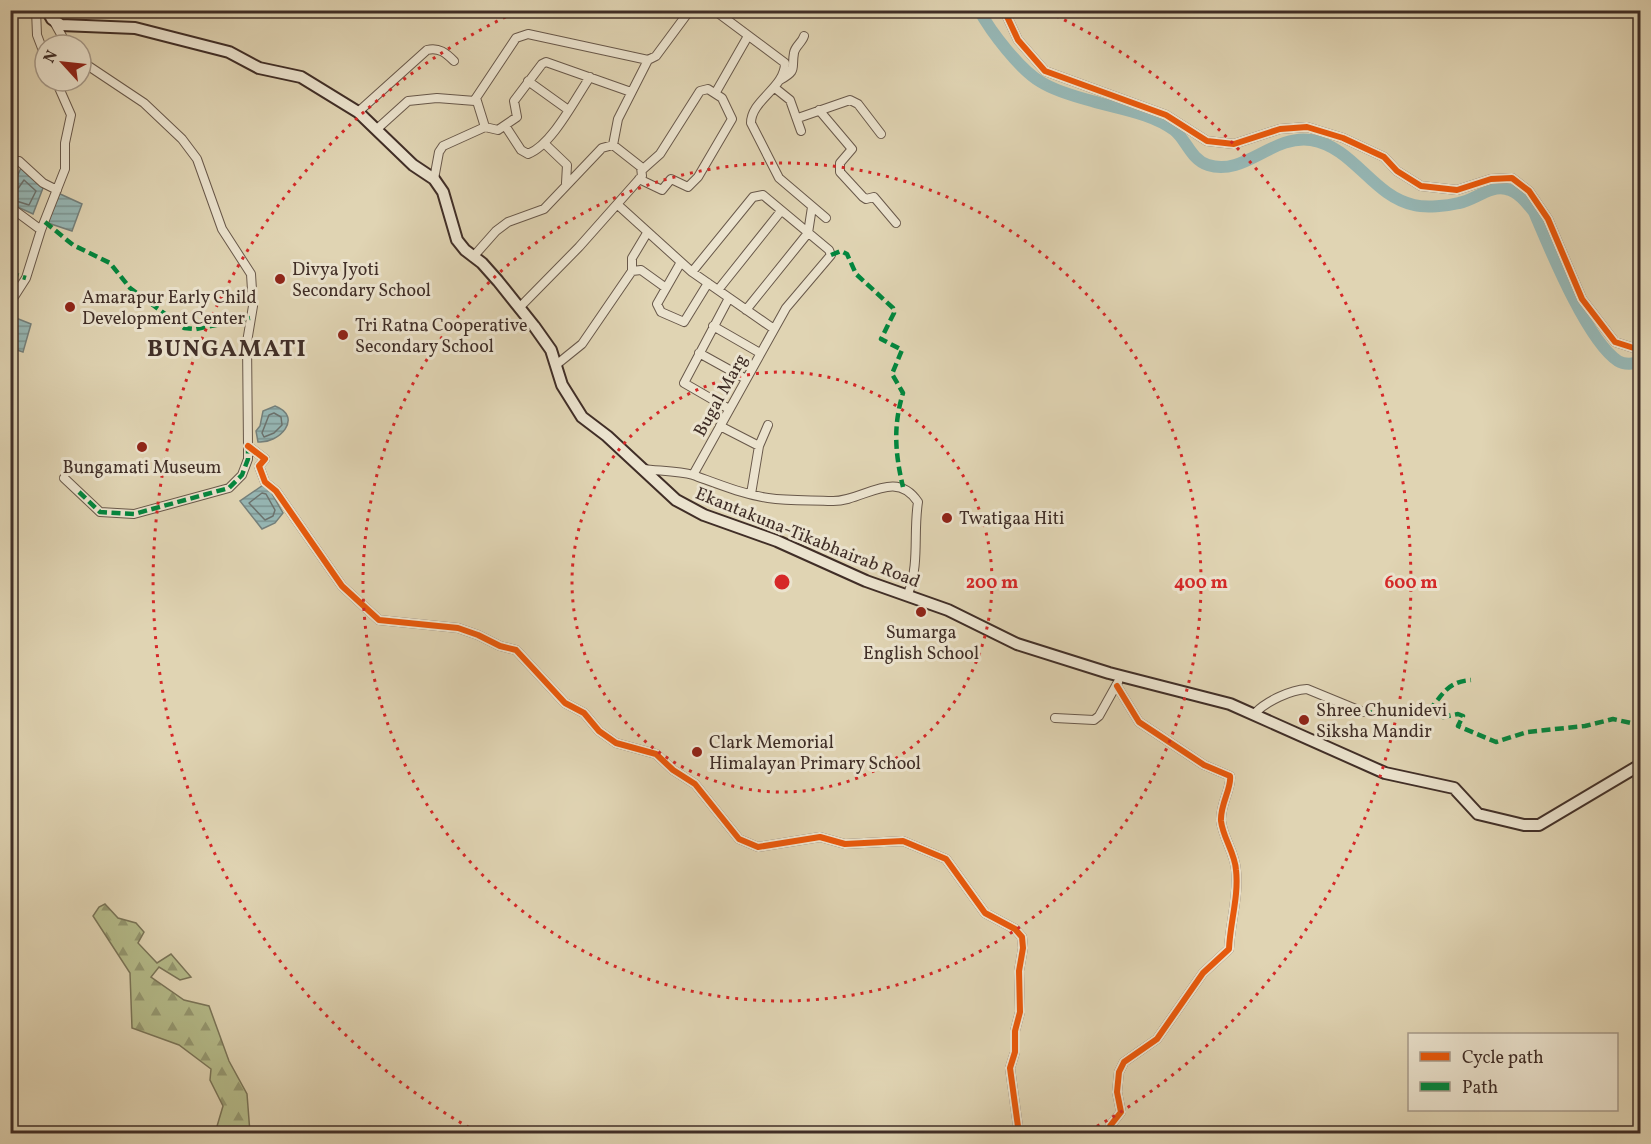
<svg xmlns="http://www.w3.org/2000/svg" width="1651" height="1144" font-family="Vollkorn,serif">
<style>
.forest{fill:url(#forest-firs);stroke:#7a7559;stroke-width:1.5}
.water{fill:url(#water-rules);stroke:#74807c;stroke-width:1.5}
.lines{fill:none;stroke-linecap:round;stroke-linejoin:round}
.shore{stroke:#6b726e;stroke-width:1.5}
.river{stroke:#96b7b5;stroke-width:12}
.minor-casing{stroke:#68584a;stroke-width:10}
.secondary-casing{stroke:#402e27;stroke-width:14}
.minor{stroke:#ebe3ce;stroke-width:8}
.secondary{stroke:#ebe3ce;stroke-width:10}
.quiet{stroke:#00873e;stroke-width:4.5;stroke-dasharray:9 4.5;stroke-linecap:butt}
.cycleway-casing{stroke:#ebe3ce;stroke-width:10}
.cycleway{stroke:#e8590c;stroke-width:6}
.ring{fill:none;stroke:#d62828;stroke-width:3;stroke-dasharray:3 6}
.poi-dot{fill:#8f2418;stroke:#ebe3ce;stroke-width:2}
.labels{text-anchor:middle;stroke-width:6;stroke-linejoin:round;paint-order:stroke}
.poi-label{font-size:18px;fill:#402e27;stroke:#ebe3ce;text-anchor:start}
.street-label{font-size:18px;fill:#402e27;stroke:#ebe3ce}
.district-label{font-size:24px;font-weight:bold;letter-spacing:1.5px;fill:#402e27;stroke:#ebe3ce}
.centre{fill:#d62828;stroke:#ebe3ce;stroke-width:3}
.ring-label{font-size:18px;text-anchor:middle;font-weight:bold;fill:#d62828;stroke:#ebe3ce;stroke-width:6;stroke-linejoin:round;paint-order:stroke}
</style>
<defs>
<pattern id="forest-firs" width="22" height="20" patternUnits="userSpaceOnUse" patternTransform="scale(1.5)"><rect width="22" height="20" fill="#b5bc8b"/><path d="M5 1l3.5 6h-7zM16 11l3.5 6h-7z" fill="#959972"/></pattern>
<pattern id="water-rules" width="6" height="5" patternUnits="userSpaceOnUse" patternTransform="scale(1.5)"><rect width="6" height="5" fill="#96b7b5"/><path d="M0 2.5h6" fill="none" stroke="#7c9593"/></pattern>
</defs>
<rect width="100%" height="100%" fill="#e0d4b3"/>
<filter id="stains"><feTurbulence type="fractalNoise" baseFrequency=".00333" numOctaves="4"/><feColorMatrix values="0 0 0 0 .2 0 0 0 0 .09 0 0 0 0 .02 0 0 0 .5 -.17"/></filter>
<radialGradient id="worn" r=".72"><stop offset=".6" stop-color="#630" stop-opacity="0"/><stop offset="1" stop-color="#630" stop-opacity=".3"/></radialGradient>
<!-- forest -->
<path class="forest" d="M105,904L118,918L136,923L144,932L138,943L157,963L171,954L191,977L180,980L159,967L151,977L184,1000L209,1006L229,1061L247,1094L250,1133H215L223,1106L210,1080L211,1069L179,1045L132,1028L130,973L93,916L99,907Z"/>
<!-- water -->
<path class="water" d="M21,168L43,188L33,214L11,204L10,192Z
M58,193L82,204L72,231L48,223Z
M11,316L31,324L23,352L11,348Z
M275,406C304,417 279,444 258,442L256,431L260,426L263,411Z
M266,483L283,513L275,523L262,529L240,501Z"/>
<g class="lines">
<!-- shore -->
<path class="shore" d="M10,191L17,190L24,180L36,191L29,205L10,199
M274,413L281,417L282,425L274,433L264,437L262,433L269,415Z
M262,493L266,494L275,510L273,516L265,520L249,503Z"/>
<!-- river -->
<path class="river" d="M979,10C991,32 1020,70 1041,82C1055,91 1077,97 1092,101C1119,109 1151,113 1174,130C1186,139 1191,160 1208,165C1244,177 1273,134 1311,140C1354,147 1372,196 1414,205C1426,208 1447,206 1459,203C1475,200 1490,185 1506,189C1518,191 1527,203 1534,212C1549,247 1587,341 1618,361C1624,365 1634,364 1640,362"/>
<defs>
<path id="minor" d="M36,10L37,35L45,56
M714,10L785,63C785,88 751,100 751,123L779,178L826,218
M1004,10L1018,40L1045,71L1166,115L1207,141L1234,144L1280,129L1307,127L1343,138L1384,157L1397,171L1421,186L1457,190L1491,179L1512,178L1529,191L1548,219L1582,299L1615,342L1640,350
M53,20L67,45
M780,80C798,70 791,69 794,53C795,46 802,43 804,36
M528,81L567,109
M775,88L790,100L801,131
M716,92L748,36
M819,110L852,149L840,163V172L863,197L866,199L874,197L896,223
M358,112L427,50C439,47 446,53 454,61
M798,118L850,100L858,104L881,134
M485,127L498,130L517,117L514,101L542,64L546,62L631,92
M506,127L521,150L528,154C552,145 575,99 590,77
M377,129L408,101L437,98L475,101
M545,144L567,165L566,183
M613,145L618,119L648,60
M10,163L19,161L43,183L57,190
M434,179L439,152L443,146L485,127L476,98L516,38L528,34L648,60L656,56L690,10
M639,179L662,190L671,179L688,187L698,177L732,119L722,98L708,89L700,91L660,154L642,170
M618,205L692,272L774,329
M10,207L41,230
M473,257L496,231L508,222L544,209L602,148L613,145L641,167L642,176L579,247L519,308
M681,262L657,304L661,312L684,322L708,283
M632,271V258L647,233
M692,272L753,197L763,195L829,250L831,255L786,308L693,475
M718,290L781,211
M729,298L684,383L729,409
M10,303L26,278L41,230L65,169V143L71,115L56,81
M746,310L808,233L812,207
M713,326L760,353
M699,353L746,379
M556,365L582,344L632,271L641,270L666,288
M720,426L759,446
M248,446L265,459L259,466L265,482L276,491L342,586L379,620L458,628L478,635L500,646L516,650L565,703L584,713L599,731L616,743L656,754L673,770L695,784L739,839L758,847L820,837L845,844L903,841L946,859L985,913L1015,929L1022,937L1023,948L1019,971L1020,1012L1015,1031V1052L1010,1068L1019,1134
M643,469C659,471 679,471 693,475C718,484 742,494 768,498C789,501 811,500 832,501C863,502 895,467 918,502C913,534 920,563 908,594
M64,478L100,512L134,514L229,488L242,475L248,459V446L247,342L253,306L251,274L222,229L197,159L182,139L144,103L81,61
M751,494L759,446L768,425
M1255,713C1267,701 1290,690 1307,689L1363,712
M1055,718L1094,720L1099,716L1118,682
M1109,1134L1110,1126L1121,1112L1117,1092L1119,1072L1124,1062L1157,1039L1203,973L1229,949C1230,923 1239,896 1236,870C1235,853 1223,838 1221,821C1220,804 1232,788 1230,776L1204,765L1139,722L1117,686"/>
<path id="secondary" d="M47,10L52,19L61,25L135,28L229,52L259,68L301,77L358,112L413,165L434,179L443,192L457,240L465,250L482,263L498,281L534,326L551,350L562,385L582,417L607,436L676,500L704,515L777,541L866,581L948,610L1017,644L1109,673L1230,704L1385,773L1454,788L1478,814L1524,825H1539L1640,765"/>
</defs>
<!-- minor casing -->
<use href="#minor" class="minor-casing"/>
<!-- secondary casing -->
<use href="#secondary" class="secondary-casing"/>
<!-- minor -->
<use href="#minor" class="minor"/>
<!-- secondary -->
<use href="#secondary" class="secondary"/>
<!-- quiet -->
<path class="quiet" d="M45,222L73,245L110,263L130,288L184,328L196,329L250,318
M831,255L841,251L847,254L856,274L893,308L894,313L881,339L902,350L892,374L903,393C893,426 895,453 903,487
M10,273L26,278
M79,492L100,512L134,514L229,488L242,475L248,459V446
M1430,710L1443,717L1458,714L1463,716L1458,726L1496,742L1527,732L1585,726L1613,719L1640,725
M1363,712L1422,716C1442,701 1442,682 1471,680"/>
<defs>
<path id="cycleway" d="M1004,10L1018,40L1045,71L1166,115L1207,141L1234,144L1280,129L1307,127L1343,138L1384,157L1397,171L1421,186L1457,190L1491,179L1512,178L1529,191L1548,219L1582,299L1615,342L1640,350
M248,446L265,459L259,466L265,482L276,491L342,586L379,620L458,628L478,635L500,646L516,650L565,703L584,713L599,731L616,743L656,754L673,770L695,784L739,839L758,847L820,837L845,844L903,841L946,859L985,913L1015,929L1022,937L1023,948L1019,971L1020,1012L1015,1031V1052L1010,1068L1019,1134
M1109,1134L1110,1126L1121,1112L1117,1092L1119,1072L1124,1062L1157,1039L1203,973L1229,949C1230,923 1239,896 1236,870C1235,853 1223,838 1221,821C1220,804 1232,788 1230,776L1204,765L1139,722L1117,686"/>
</defs>
<!-- cycleway casing -->
<use href="#cycleway" class="cycleway-casing"/>
<!-- cycleway -->
<use href="#cycleway" class="cycleway"/>
</g>
<!-- distance rings -->
<g class="ring">
<circle cx="782" cy="582" r="210"/>
<circle cx="782" cy="582" r="419"/>
<path d="M477 1132A629 629 0 0 1 516 12M1048 12A629 629 0 0 1 1087 1132"/>
</g>
<!-- markers -->
<g class="poi-dot">
<circle cx="280" cy="279" r="6"/>
<circle cx="70" cy="307" r="6"/>
<circle cx="343" cy="335" r="6"/>
<circle cx="142" cy="447" r="6"/>
<circle cx="947" cy="518" r="6"/>
<circle cx="921" cy="612" r="6"/>
<circle cx="1304" cy="720" r="6"/>
<circle cx="697" cy="752" r="6"/>
</g>
<g class="labels">
<!-- poi labels -->
<g class="poi-label">
<text x="292" y="275">Divya Jyoti<tspan x="292" dy="21">Secondary School</tspan></text>
<text x="82" y="303">Amarapur Early Child<tspan x="82" dy="21">Development Center</tspan></text>
<text x="355" y="331">Tri Ratna Cooperative<tspan x="355" dy="21">Secondary School</tspan></text>
<text x="142" y="473" text-anchor="middle">Bungamati Museum</text>
<text x="959" y="524">Twatigaa Hiti</text>
<text x="921" y="638" text-anchor="middle">Sumarga<tspan x="921" dy="21">English School</tspan></text>
<text x="1316" y="716">Shree Chunidevi<tspan x="1316" dy="21">Siksha Mandir</tspan></text>
<text x="709" y="748">Clark Memorial<tspan x="709" dy="21">Himalayan Primary School</tspan></text>
</g>
<!-- street labels -->
<g class="street-label">
<text transform="translate(720 395) rotate(-61)" y="6">Bugal Marg</text>
<text transform="translate(808 537) rotate(22)" y="6">Ekantakuna-Tikabhairab Road</text>
</g>
<!-- district labels -->
<g class="district-label">
<text x="227" y="356">BUNGAMATI</text>
</g>
</g>
<circle cx="782" cy="582" r="9" class="centre"/>
<g class="ring-label">
<text x="992" y="588">200 m</text>
<text x="1201" y="588">400 m</text>
<text x="1411" y="588">600 m</text>
</g>
<!-- margin -->
<rect width="1651" height="1144" fill="none" stroke="#e0d4b3" stroke-width="36"/>
<rect x="12" y="12" width="1627" height="1120" fill="none" stroke="#402e27" stroke-width="3"/>
<rect x="18" y="18" width="1615" height="1108" fill="none" stroke="#402e27" stroke-width="1.5"/>
<!-- legend -->
<rect x="1408" y="1033" width="210" height="78" fill="#ebe3ce" stroke="#a79b8b" stroke-width="1.5"/>
<rect x="1420" y="1052" width="30" height="9" fill="#e8590c" stroke="#a79b8b" stroke-width="1.5"/>
<text x="1462" y="1063" font-size="18" fill="#402e27">Cycle path</text>
<rect x="1420" y="1082" width="30" height="9" fill="#00873e" stroke="#a79b8b" stroke-width="1.5"/>
<text x="1462" y="1093" font-size="18" fill="#402e27">Path</text>
<!-- north arrow -->
<g transform="translate(63 63) rotate(297)"><circle r="28" fill="#ebe3ce" stroke="#a79b8b" stroke-width="1.5"/>
<path d="M0-4.5L10 22L0 15L-10 22Z" fill="#8f2418"/>
<text y="-9" font-size="16" font-weight="bold" text-anchor="middle" fill="#402e27">N</text>
</g>
<rect width="100%" height="100%" filter="url(#stains)"/>
<rect width="100%" height="100%" fill="url(#worn)"/>
</svg>
